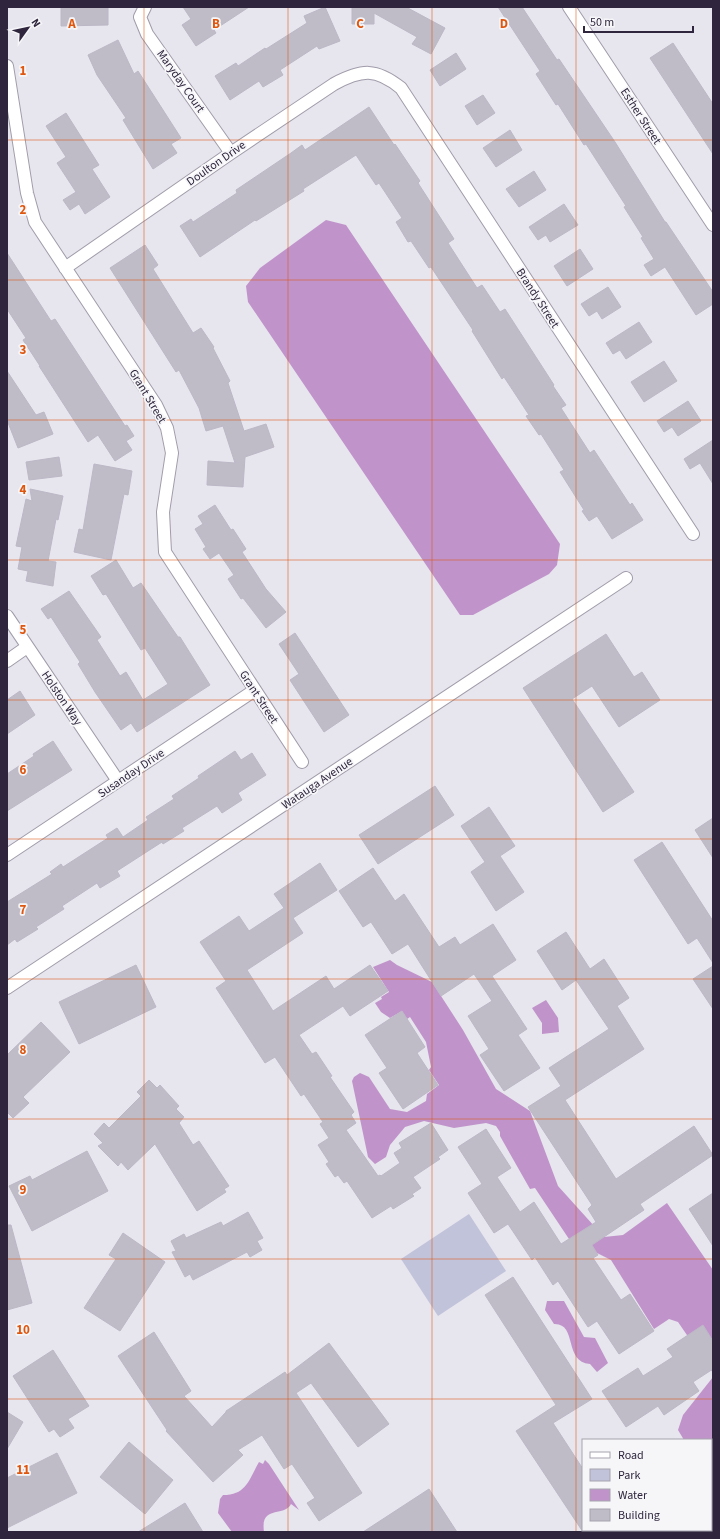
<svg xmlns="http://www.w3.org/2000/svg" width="720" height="1539" font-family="'Source Sans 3',sans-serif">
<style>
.green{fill:#c1c3db}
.water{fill:#c094cb}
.building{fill:#bfbbc7;stroke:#bcb8c6}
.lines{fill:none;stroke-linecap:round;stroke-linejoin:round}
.minor-casing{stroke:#a19caa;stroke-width:14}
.minor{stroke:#fff;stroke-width:12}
.grid{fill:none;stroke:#df560e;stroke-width:1;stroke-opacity:0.55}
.labels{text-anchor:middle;stroke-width:3.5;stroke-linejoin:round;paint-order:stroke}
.street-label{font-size:12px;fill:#2f263d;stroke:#f6f6f9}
.grid-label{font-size:13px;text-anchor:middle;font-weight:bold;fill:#df560e;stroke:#f6f6f9;stroke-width:3.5;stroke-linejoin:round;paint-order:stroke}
</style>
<rect width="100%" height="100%" fill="#e7e5ed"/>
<!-- green -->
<path class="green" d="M469,1214L506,1271L438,1316L401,1259Z"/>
<!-- water -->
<path class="water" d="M326,220L346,225L560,544L557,565L549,574L473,615H460L248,302L246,286L260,268Z
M390,960L397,965L432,982L463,1030L496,1089L530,1111L558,1186L604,1237L623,1235L667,1203L713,1270V1373L678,1322L669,1319L654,1329L611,1260L569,1239L535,1188L530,1189L500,1136V1132L496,1126L486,1123L454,1128L424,1121L405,1127L390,1145L386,1157L375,1164L368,1157L352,1081L354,1077L360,1073L369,1077L390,1109L407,1112L426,1101L427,1094L439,1085L429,1070L431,1067L426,1042L410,1017L407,1019L402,1011L390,1018L381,1012L375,1003L382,999L381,997L389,992L373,967Z
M546,1000L558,1018L559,1032L542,1034V1023L532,1008Z
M547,1301H564L584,1337L595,1338L608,1363L597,1372L590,1364C563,1362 578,1323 554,1324L545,1310Z
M713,1377V1465L711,1467V1440H684L678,1430L683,1415Z
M265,1460L269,1464L299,1510L291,1504C284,1518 260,1504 264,1532H232L218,1513L220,1499L223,1495C247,1495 249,1479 259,1462L263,1464Z"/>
<!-- building -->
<path class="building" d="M61,7H108V25L61,26Z
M183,7H249L214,30L216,33L196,46L182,25L191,19Z
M325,7L340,41L319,49L317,46L280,70L283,75L263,87L259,81L230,100L215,76L236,63L238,66L265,48L266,49L307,23L304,16Z
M352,7H406L445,28L431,54L412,44L417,37L374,13V24H352Z
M498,7H522L557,60L559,59L615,142L665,222H666L713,292V304L696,315L665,267L651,276L644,265L654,259L641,238L643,237L624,207L626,206L586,144L584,145L558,104L556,105L536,74L540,71Z
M118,40L134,74L138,71L181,138L171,144L177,153L153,169L123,120L126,118L97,75L88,55Z
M673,43L713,104V154L650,58Z
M456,53L466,69L440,86L430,70Z
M483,95L495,113L477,125L465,106Z
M369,107L394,145L395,144L420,181L418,183L454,239L448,243L477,288L482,285L500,312L505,309L554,385L553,386L566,405L561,408L590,453L594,450L630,505L632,503L643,520L612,539L597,516L589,521L582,511L584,510L560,472L564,470L541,434L539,435L526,416L529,415L504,377L502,379L472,331L473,330L431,267L429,268L411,241L408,242L396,222L402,218L379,183L376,185L356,155L303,189L304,191L256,221L255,220L200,257L180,226L191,219L193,222L237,193L236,190L291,153L302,145L305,150Z
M66,113L99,165L92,169L110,197L85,214L79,204L70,210L63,200L76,192L57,163L66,157L46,126Z
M510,130L522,150L496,167L483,148Z
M534,171L546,190L519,207L506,189Z
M564,204L578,225L550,242L546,235L538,240L529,227Z
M145,245L158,265L153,269L193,333L201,328L214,347L213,348L230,381L228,383L244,431L266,424L274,447L245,457L243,487L207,485L208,461L235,463L223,426L206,431L199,408L179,370L176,372L110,268Z
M580,249L593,269L567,286L554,266Z
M7,253L51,321L55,319L125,426L127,425L134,436L126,441L132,450L115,461L98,435L88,442L39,366H40L23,340L26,338L7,309Z
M608,287L621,307L602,319L597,311L589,316L581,304Z
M639,322L652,342L626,359L620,350L613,354L606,343Z
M664,361L677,381L644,402L631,382Z
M7,371L36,415L44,412L53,434L18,448L7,420Z
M688,401L701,421L678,436L672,427L664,432L657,421Z
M713,440V484L700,463L690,469L684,459Z
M59,457L62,476L29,480L26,462Z
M94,464L132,471L128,495L124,494L111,560L74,552L79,529L83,530Z
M30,489L63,496L58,520L56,519L48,561L56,562L53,586L26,581L28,571L18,569L22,547L16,546L26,499L32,501Z
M215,505L231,530L233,529L246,549L242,552L266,589L286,612L266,628L243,598L241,599L228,579L234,575L219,553L210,559L203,549L206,547L195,529L203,524L198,516Z
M116,560L133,588L141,583L178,637H180L210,685L137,732L131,723L121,730L95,692L78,664L80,662L51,617L48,619L41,609L69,591L101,637L97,640L120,676L126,672L143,700L168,684L145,648L141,650L106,594L103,595L91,576Z
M295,633L349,715L324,732L290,680L299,674L279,644Z
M606,634L634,677L642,672L660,700L619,727L592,686L572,699L634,792L603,812L523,688Z
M20,691L35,715L7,734V700Z
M53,741L72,770L7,811V774L34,756L33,754Z
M235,751L241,760L252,753L266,775L238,793L242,800L222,813L217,806L182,828L184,831L163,844L162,842L117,871L120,876L100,888L97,883L62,906L64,909L36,927L38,929L17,942L15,939L7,945V902L52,874L50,872L61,864L63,867L108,838L106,835L117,828L123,837L148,820L146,817L174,799L172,796L199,778L198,776Z
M435,786L454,815L378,864L359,835Z
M489,807L515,846L500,856L524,892L496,911L471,872L485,862L461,826Z
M713,818V858L695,830Z
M662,842L713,921V963L697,938L688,944L634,860Z
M320,863L337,890L293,918L303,933L247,970L273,1011L326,976L334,989L370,965L388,991L350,1016L343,1006L299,1035L312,1054L316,1052L332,1076L330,1077L354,1112L351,1115L356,1123L346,1130L378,1176L380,1175L381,1176L400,1163L394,1153L402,1148L399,1143L431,1123L448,1150L438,1157L440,1159L413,1177L421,1188L412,1194L414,1196L393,1209L391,1206L372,1218L347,1181L344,1183L338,1175L335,1177L326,1164L329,1162L318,1145L329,1138L320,1124L323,1122L304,1094L301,1096L275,1057L265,1063L216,988L226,981L200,942L239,916L249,931L284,908L274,894Z
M373,868L395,901L404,894L439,947L455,937L460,945L493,924L516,960L492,976L527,1029L518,1035L540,1068L504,1091L480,1055L489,1049L468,1016L492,1001L474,974L441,996L408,944L392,954L371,922L363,927L339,891Z
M566,932L590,969L604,959L629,998L617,1006L644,1049L565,1100L616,1179L694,1126L713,1155L640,1204L644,1210L592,1245L598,1255L593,1258L621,1300L630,1294L654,1331L619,1354L597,1321L588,1327L558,1281L553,1285L535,1257L532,1260L508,1224L494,1233L468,1193L482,1184L458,1147L486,1129L511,1168L497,1177L520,1212L534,1202L561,1244L596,1222L588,1209L592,1205L528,1107L561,1086L549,1068L609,1029L576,980L562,990L537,951Z
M136,965L156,1007L79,1044L59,1002Z
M713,966V1009L693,979Z
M402,1011L425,1047L417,1053L438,1085L403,1109L379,1073L387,1068L365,1035Z
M41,1022L70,1052L23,1097L29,1103L13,1118L7,1112V1055Z
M149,1080L157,1088L160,1085L179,1106L176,1109L184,1117L179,1123L193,1145L199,1141L229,1186L224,1189L226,1192L197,1211L155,1144L128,1170L121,1162L118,1166L98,1146L103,1143L94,1134L104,1123L109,1128L141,1096L137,1092Z
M87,1151L108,1191L32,1231L9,1186L30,1176L32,1180Z
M713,1193V1246L689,1209Z
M248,1212L263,1238L257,1241L262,1250L250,1257L247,1252L193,1280L190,1274L185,1277L172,1252L176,1251L171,1241L184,1234L186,1238L221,1222L223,1226Z
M7,1225H11L32,1303L7,1310Z
M123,1233L165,1262L120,1331L84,1308L116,1259L109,1255Z
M513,1277L592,1399L553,1423L583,1469V1532L516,1431L556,1405L485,1295Z
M703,1325L713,1341V1369L693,1382L699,1391L664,1415L658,1406L626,1427L602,1391L638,1368L643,1376L673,1357L667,1349Z
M154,1332L191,1391L184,1396L212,1427L226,1412V1411L285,1372L287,1375L329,1343L389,1424L358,1447L311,1383L296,1393L362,1493L319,1521L307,1503L315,1498L292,1464L284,1469L262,1435L238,1450L243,1455L213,1482L166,1431L167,1430L118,1356Z
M53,1350L89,1406L68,1419L74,1428L60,1437L54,1429L49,1432L13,1376Z
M7,1412L23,1422L7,1449Z
M129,1442L173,1480L145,1514L100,1477Z
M57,1453L77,1493L7,1528V1478Z
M429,1489L457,1532H363Z
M185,1503L203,1532H138Z"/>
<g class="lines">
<defs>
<path id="minor" d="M145,7L140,17L147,34L231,153
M569,7L713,225
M7,66L27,193L35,222L156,405L167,428L172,453L163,512L165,552L302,762
M65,268L231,153L334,84C362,69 376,68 401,88L693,534
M7,616L118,781
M7,661L27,647
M7,855L255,690
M7,988L626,578"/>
</defs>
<!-- minor casing -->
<use href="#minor" class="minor-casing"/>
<!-- minor -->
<use href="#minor" class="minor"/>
</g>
<!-- grid -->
<path class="grid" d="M144,7V1532M288,7V1532M432,7V1532M576,7V1532M7,140H713M7,280H713M7,420H713M7,560H713M7,700H713M7,839H713M7,979H713M7,1119H713M7,1259H713M7,1399H713"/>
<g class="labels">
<!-- street labels -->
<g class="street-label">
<text transform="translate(181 81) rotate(55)" y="4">Maryday Court</text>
<text transform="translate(641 116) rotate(57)" y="4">Esther Street</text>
<text transform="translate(216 163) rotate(-35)" y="4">Doulton Drive</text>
<text transform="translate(538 298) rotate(57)" y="4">Brandy Street</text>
<text transform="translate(148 396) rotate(59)" y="4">Grant Street</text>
<text transform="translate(259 697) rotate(57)" y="4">Grant Street</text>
<text transform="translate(62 698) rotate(56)" y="4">Holston Way</text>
<text transform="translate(131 773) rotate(-34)" y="4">Susanday Drive</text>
<text transform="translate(317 783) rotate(-34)" y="4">Watauga Avenue</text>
</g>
</g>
<g class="grid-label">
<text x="72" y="28">A</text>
<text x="216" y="28">B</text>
<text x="360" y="28">C</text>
<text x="504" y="28">D</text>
<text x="23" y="75">1</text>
<text x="23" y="214">2</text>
<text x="23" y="354">3</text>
<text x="23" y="494">4</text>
<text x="23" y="634">5</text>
<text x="23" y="774">6</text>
<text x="23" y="914">7</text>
<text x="23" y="1054">8</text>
<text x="23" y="1194">9</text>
<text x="23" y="1334">10</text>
<text x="23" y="1474">11</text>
</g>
<!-- border -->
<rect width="720" height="1539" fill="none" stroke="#2f263d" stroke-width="16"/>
<!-- legend -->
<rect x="582" y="1439" width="130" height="92" fill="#f6f6f9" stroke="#a6a3ae"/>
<rect x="590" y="1452" width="20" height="6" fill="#ffffff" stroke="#a6a3ae"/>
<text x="618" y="1459" font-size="12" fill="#2f263d">Road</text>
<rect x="590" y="1469" width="20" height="12" fill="#c1c3db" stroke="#a6a3ae"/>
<text x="618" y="1479" font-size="12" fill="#2f263d">Park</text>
<rect x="590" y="1489" width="20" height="12" fill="#c094cb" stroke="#a6a3ae"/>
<text x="618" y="1499" font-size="12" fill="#2f263d">Water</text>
<rect x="590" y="1509" width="20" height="12" fill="#bfbbc7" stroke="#a6a3ae"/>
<text x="618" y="1519" font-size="12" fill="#2f263d">Building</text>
<!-- north arrow -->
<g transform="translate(28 28) rotate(57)" stroke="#f6f6f9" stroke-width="3" paint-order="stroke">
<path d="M0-3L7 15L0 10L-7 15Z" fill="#2f263d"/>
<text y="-6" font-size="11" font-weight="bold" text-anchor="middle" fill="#2f263d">N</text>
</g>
<!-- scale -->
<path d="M584 26v6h109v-6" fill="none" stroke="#2f263d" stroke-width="2"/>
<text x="590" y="26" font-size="12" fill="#2f263d" stroke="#f6f6f9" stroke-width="3" paint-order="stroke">50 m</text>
</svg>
